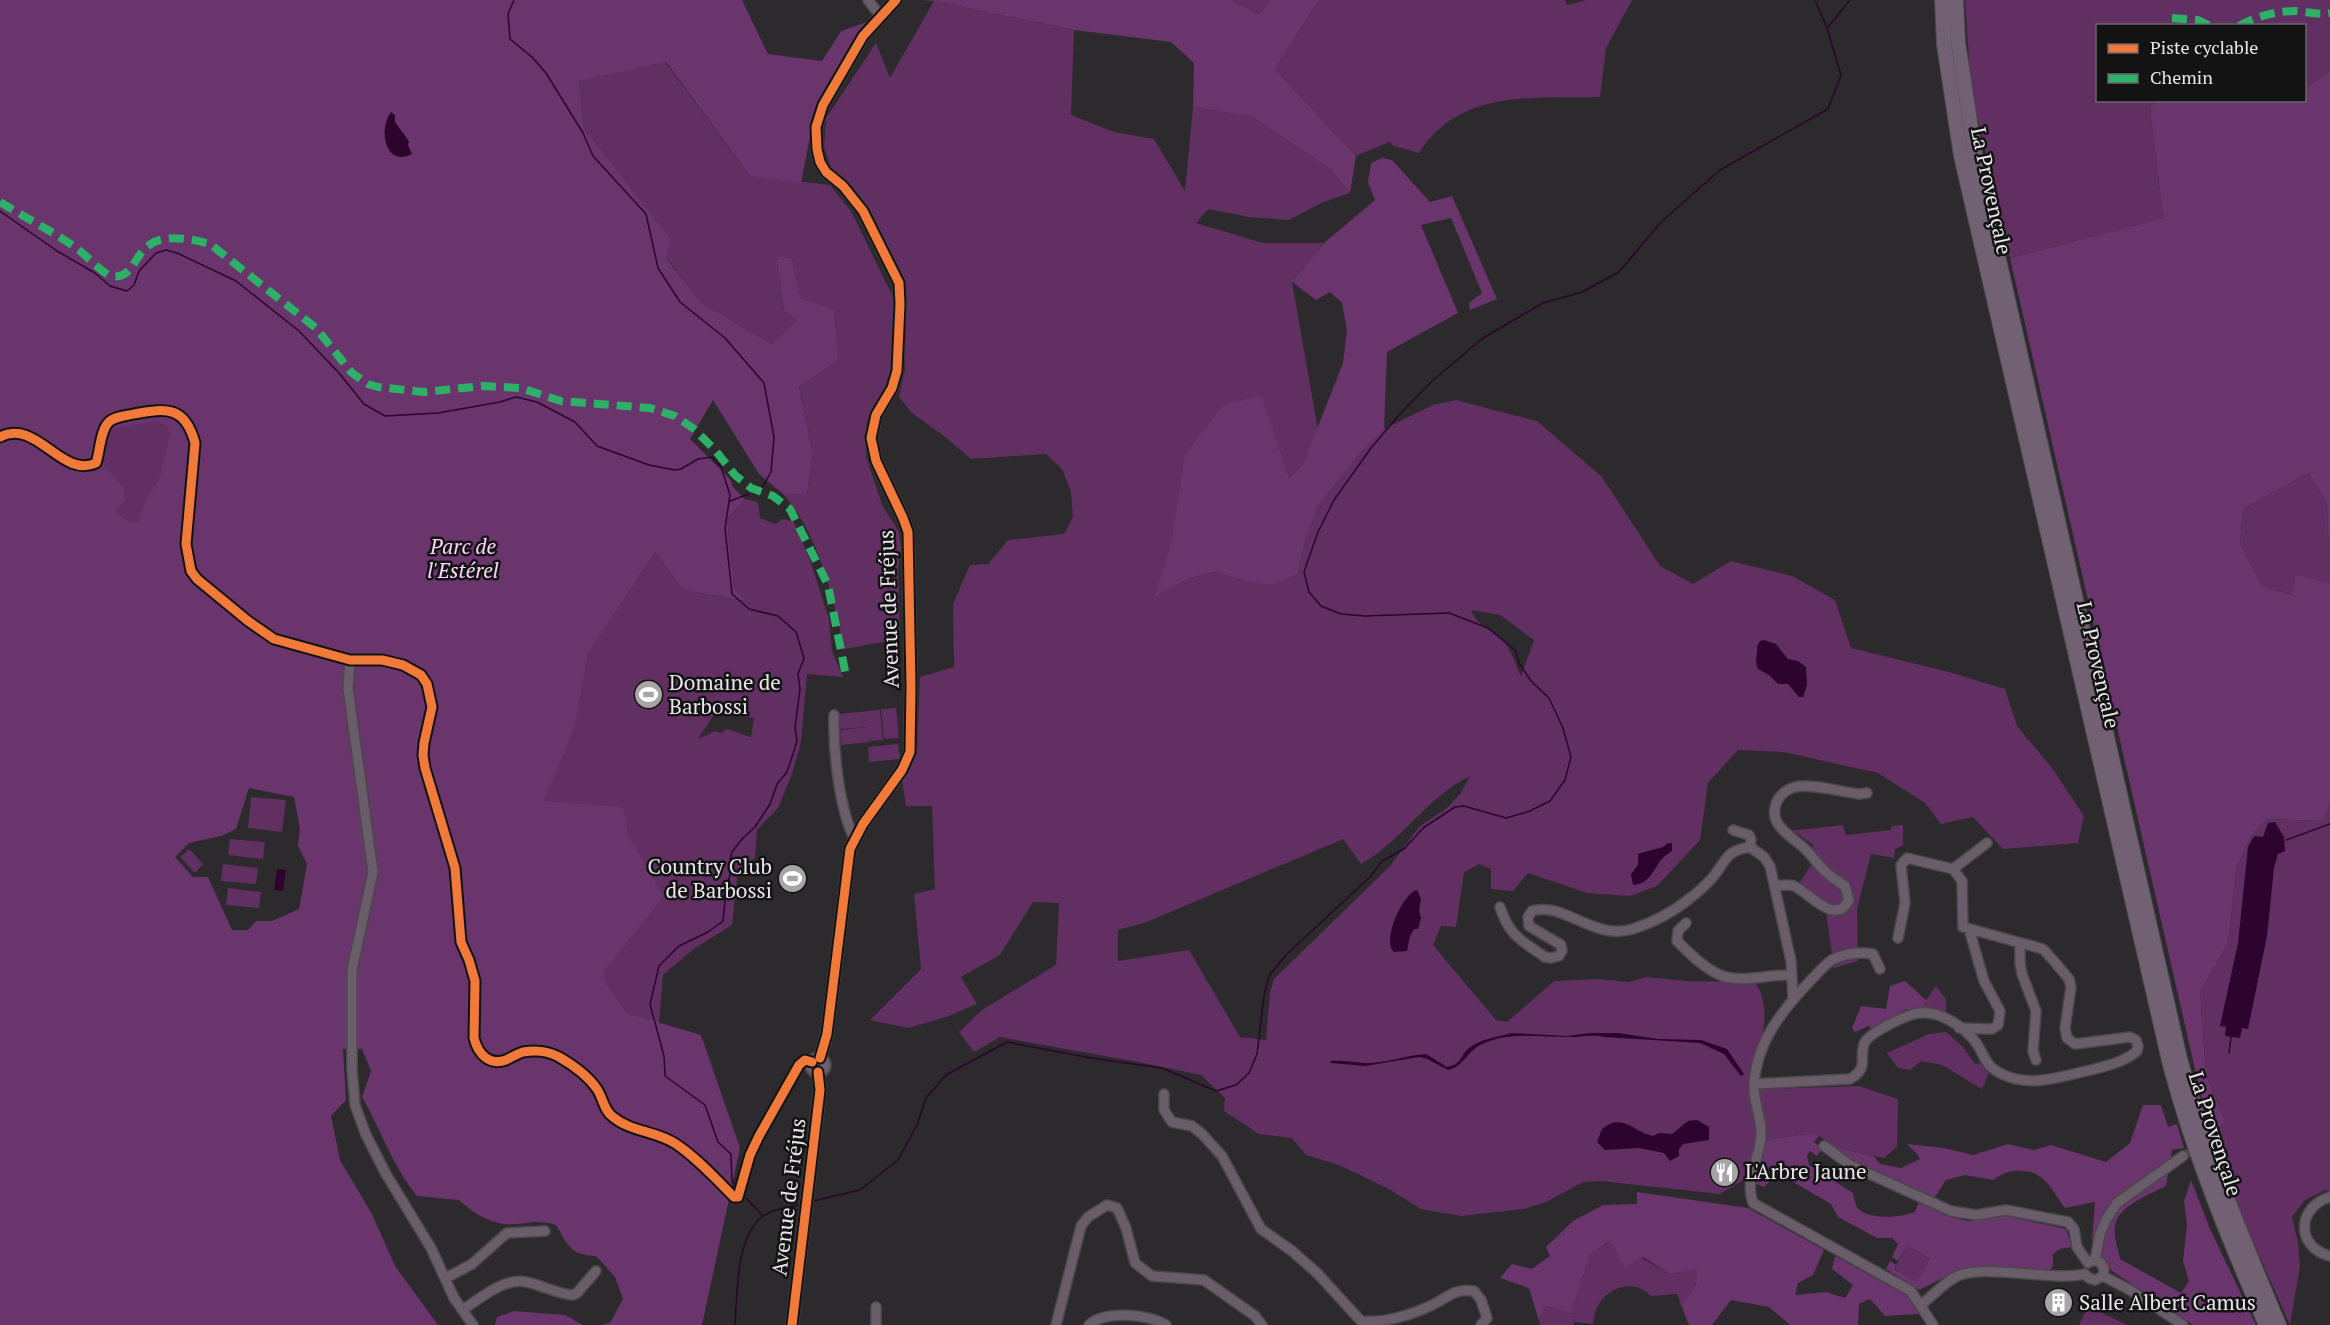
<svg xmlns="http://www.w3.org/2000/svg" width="2330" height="1325" font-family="'PT Serif',serif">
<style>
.green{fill:#612f62;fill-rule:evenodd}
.forest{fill:#6a346c;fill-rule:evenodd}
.water{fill:#2c042e}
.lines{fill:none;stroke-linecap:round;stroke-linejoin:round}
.stream{stroke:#2c042e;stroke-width:1.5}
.minor-tunnel{stroke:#484648;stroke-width:9;stroke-dasharray:9 4.5;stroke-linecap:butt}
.minor-casing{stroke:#4a484a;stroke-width:12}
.major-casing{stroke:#4a484a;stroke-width:14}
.highway-casing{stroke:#4a484a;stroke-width:16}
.minor{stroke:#6a5d6a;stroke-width:9}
.major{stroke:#6b5d6b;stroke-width:10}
.highway{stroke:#726172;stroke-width:14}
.quiet{stroke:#2db169;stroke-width:8;stroke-dasharray:15 8;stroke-linecap:butt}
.cycleway-casing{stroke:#141314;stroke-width:13}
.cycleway{stroke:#f17a3a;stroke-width:9}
.labels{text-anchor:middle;stroke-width:5;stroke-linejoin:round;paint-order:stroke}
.street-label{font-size:21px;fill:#e8e6e8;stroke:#141314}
.park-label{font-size:21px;font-style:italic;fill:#f9d5f9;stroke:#141314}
.poi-label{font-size:21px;fill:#e8e6e8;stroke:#141314;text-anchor:start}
</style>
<rect width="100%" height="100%" fill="#2c2a2c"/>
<!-- green -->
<path class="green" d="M1232,0H1271L1259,14Z
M1319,0H1565L1567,5L1586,0H1632L1606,48L1600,97C1533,99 1461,88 1419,153L1394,146L1389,142L1356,156L1275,69Z
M1965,0H2330V71L2307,88L2305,87L2304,26H2098V100L2157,101L2150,107L2163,218L2010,258L1971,89Z
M934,1L1074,30L1071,115L1114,132L1154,139L1185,191L1193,107L1252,117L1331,170L1350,193L1321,203L1289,220L1249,217L1208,209L1196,223L1263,243H1324L1292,282L1318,430L1304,462L1289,478L1262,397L1172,539L1156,595L1190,578L1215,572L1241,580L1286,578L1298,574L1305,542L1318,506L1358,454L1384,429L1433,405L1456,400L1537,421L1602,477L1660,566L1693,584L1731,561L1792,576L1835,600L1851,648L1949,672L2005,689L2017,726L2052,768L2084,816L2078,843L2003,849L1973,817L1941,824L1925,803L1878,773L1783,752L1738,750L1708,783L1700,840L1657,886L1630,896L1587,893L1528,873L1513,891L1491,889V869L1479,864L1464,872L1456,927L1441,926L1433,945L1496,1020L1507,1022L1554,981L1598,979L1629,982L1647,977L1687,981L1755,982C1775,1010 1758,1053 1751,1084L1771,1089L1859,1086L1898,1099L1897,1147L1884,1158L1843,1149L1813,1133L1758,1141L1750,1176L1720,1194L1601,1181L1583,1182L1546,1202L1524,1209L1461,1216L1421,1209L1387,1188L1339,1165L1306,1155L1292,1138L1259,1134L1224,1111L1225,1098L1201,1075L1138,1062L1000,1037L974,1052L959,1032L982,1010L1056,965L1059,903L1033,902L1000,955L961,977L977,1004L946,1017L908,1028L870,1020L921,969L914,894L935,889L932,806H906L902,780L917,753L920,677L954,667L953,604L970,565L988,564L1008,540L1064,534L1073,517L1071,492L1062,469L1046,454L971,459L944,436L912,413L899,397L905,369L906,293L892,257L871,216L855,191L831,168L824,146L826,118L876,43L890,78ZM1471,610L1500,615L1534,640L1521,676C1515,664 1512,649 1501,639C1489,628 1476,625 1471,610ZM1470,776L1461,793L1447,808L1419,827L1390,866L1274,979L1270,993L1266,1040L1240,1037L1189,950L1118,961V930L1147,922L1343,839L1361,864C1402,841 1427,797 1470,776Z
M665,62L750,176L830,185L851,211L894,299L891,374L866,424V457L883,507L899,532L901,548L898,568L900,639L844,649C834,599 818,533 783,494H807L813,453L799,386L838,360L801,299L792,258L776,256L784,311L797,320L772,346L701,302L666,257L670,240L584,128L579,80Z
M0,203L636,581L655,552L683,590L744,601L734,587L727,519L745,499L758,502L760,518L775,524L783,519L794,522L811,563L829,619L832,651L843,677L807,674L801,742L792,774L778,808L757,830L755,858L738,869L732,925L695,948L663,975L659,1023L627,1013L607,985L604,970L664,897L371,872L194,579L0,1325ZM715,713L754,718L751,737L727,729L721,733L715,731L698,739Z
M2309,473L2327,505L2328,535L2330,536V583L2297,576L2293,595L2262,586L2240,543L2243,509Z
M896,708L899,738L884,739L881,709Z
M880,710L883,740L871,741L869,735L870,742L841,745L840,730L869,727L840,729L838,714Z
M898,744L900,759L869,762L868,747Z
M251,797L286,800L282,832L248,828Z
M2330,805V1192L2325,1190L2305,1200L2292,1217L2298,1242L2300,1266L2290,1325L2248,1231L2210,1135L2225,1122L2206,1073L2200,992L2228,943L2237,867L2251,836L2267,819L2323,821Z
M1843,825L1846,835L1891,830L1892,826L1903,825V845L1895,849L1894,858L1871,854L1857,909L1858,961L1834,968L1825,905L1798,885L1816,858L1810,849L1814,846L1797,833L1794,835L1790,831Z
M230,839L265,842L263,859L228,855Z
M189,849L203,864L195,873L180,857Z
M223,864L258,868L256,884L221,881Z
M228,888L261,892L259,908L226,905Z
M1936,986L1946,999V1015L1922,1010L1926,1000Z
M1946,1032L1963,1047L1975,1064L1980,1063L1989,1073L1982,1089L1942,1065L1921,1061L1910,1070L1898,1068L1887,1053L1929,1034Z
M1611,1241L1670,1274L1698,1268L1697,1283L1681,1305L1677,1294L1651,1296C1634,1278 1606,1286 1596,1310C1594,1314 1594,1320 1593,1324L1575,1322L1573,1325H1540L1539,1321L1546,1306L1571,1314L1590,1255Z
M1907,1246L1931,1260L1918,1283L1894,1269Z
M2088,1306L2127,1325H2079Z"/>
<!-- forest -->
<path class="forest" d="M0,0H742L768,54L822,61L841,31L867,22L815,110L801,183L750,176L666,62L579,81L584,128L671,240L666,258L701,302L772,345L797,320L784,311L776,256L792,258L801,299L834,309L838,360L799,387L813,453L807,494H783L759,474L713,400L690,439L730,479L733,487L745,499L727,519L734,587L745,601L683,590L655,552L588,653L574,728L544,801L623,807L628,835L664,897L604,971L607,985L627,1013L701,1035L740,1148L702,1325H601L610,1323L623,1299L615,1277L596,1256C570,1255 568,1245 556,1225C532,1218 524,1226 504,1224C488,1222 470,1211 459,1200L417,1196C393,1167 381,1130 362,1097L371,1071L362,1049H343L346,1100L331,1116L340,1160L372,1214L395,1266L438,1325H0ZM158,421L166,425L170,434L159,480L147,498L138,522L131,523L115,512L125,500L124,488L102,463L110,429ZM249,788L294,797L300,829L298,846L307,864L299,909L272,921H256L248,930H232L208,877H193L175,857L189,843L221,836L236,829Z
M922,0H1232L1259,14L1271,0H1319L1275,69L1356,156L1350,193L1331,170L1252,117L1193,107L1194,63L1171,42L1074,30L934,1Z
M2330,71V536L2328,535L2327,505L2309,473L2243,509L2240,543L2262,586L2292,595L2296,575L2330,583V805L2323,821L2267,819L2251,836L2237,867L2228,943L2200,992L2206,1073L2225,1122L2210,1135L2010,258L2163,218L2150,107L2157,101L2304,100L2305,87H2308Z
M1382,158L1392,160L1430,202L1452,196L1497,299L1470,310L1469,303L1482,293L1451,218L1421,225L1458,313L1387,352L1384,429L1358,455L1318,506L1305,542L1298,574L1270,585L1241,580L1215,572L1190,578L1155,596L1172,539L1185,454L1224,404L1262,396L1289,478L1304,462L1343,363L1347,330L1342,303L1330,292L1316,300L1292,282L1324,243L1375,200L1368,182L1371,163Z
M1905,981L1926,1000L1922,1010L1907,1009L1871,1029L1869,1026L1855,1032L1852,1028L1861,1006L1886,1009L1890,986Z
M2143,1105H2161L2168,1127L2177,1124L2184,1148L2172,1150L2166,1186C2151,1194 2122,1204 2116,1222C2112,1233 2118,1248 2120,1259L2181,1293L2189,1281L2183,1261L2187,1225L2184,1201L2191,1180L2210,1229L2256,1325H2193L2112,1271L2101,1257L2092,1240L2095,1202L2065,1208C2053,1192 2045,1172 2024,1171C2010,1170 2005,1172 1993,1180L1965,1175L1946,1180L1935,1197L1837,1155L1822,1138L1843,1149L1874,1156L1880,1164L1901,1168L1920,1159L1917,1154L1907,1144L1944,1148L1973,1155L2008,1144L2034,1150L2051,1145L2106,1162L2130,1143Z
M1813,1133L1819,1136L1814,1142L1822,1149L1817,1156L1810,1151L1807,1156L1809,1165L1853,1193C1855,1200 1855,1208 1861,1211C1876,1220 1900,1217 1915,1212L1919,1202L1947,1216L1968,1221L2006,1216L2066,1229L2072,1247L2060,1249L2053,1254V1266L2047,1274L1977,1268L1959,1270L1919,1290L1886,1269L1890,1261L1896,1265L1894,1269L1917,1282L1930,1259L1907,1246L1898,1261L1892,1257L1898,1244L1892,1238H1877L1838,1217L1831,1204L1778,1173L1764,1187L1754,1183L1764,1140Z
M1637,1192L1748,1208L1824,1250L1813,1275L1798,1283L1795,1295L1826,1292L1845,1298L1853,1285L1832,1269L1835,1256L1908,1296L1919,1314L1885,1316L1870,1299L1859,1304L1858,1325H1790L1769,1307L1731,1300L1712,1325H1689L1681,1305L1697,1283V1269L1670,1274L1643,1257L1625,1268L1610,1241L1590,1255L1571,1314L1546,1306L1539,1321L1529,1288L1500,1278L1512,1264L1532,1269L1550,1256L1546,1247L1573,1221L1603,1205L1637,1204Z
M514,1311L565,1315L583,1325H495L497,1317Z"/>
<!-- water -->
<path class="water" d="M391,112L395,115V122L409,141L408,145L412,154C385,168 378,129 391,112Z
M1764,640L1776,644L1788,659L1798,661L1806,667L1807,685L1803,697H1799L1788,684H1778L1769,675L1758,669C1754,661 1758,654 1757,646L1760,641Z
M2275,822L2284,837L2285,851L2278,854L2274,868L2267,936L2248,1029L2242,1028L2240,1038L2225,1036L2226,1027L2220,1026L2238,943L2248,847L2254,836L2263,837L2268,823Z
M1668,843H1672V851C1670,853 1667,854 1664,857C1655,864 1652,884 1633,885L1631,874L1638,865V854L1663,847Z
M277,869L286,870L283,891L274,890Z
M1417,890L1421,899L1419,911L1421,918L1418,929H1414L1410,936L1407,951L1394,952C1381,941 1403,893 1417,890Z
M1511,1033L1567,1036L1590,1033H1618L1658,1039L1701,1040L1727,1049L1744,1074L1741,1076L1724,1054L1700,1043L1605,1037C1592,1034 1581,1037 1568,1037C1538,1037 1508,1031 1480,1045C1467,1052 1463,1067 1448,1070L1427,1059L1419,1057L1365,1066L1331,1063L1330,1061C1342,1060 1352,1062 1364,1063C1385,1064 1406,1055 1426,1054L1447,1067C1464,1063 1459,1056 1469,1048C1480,1039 1498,1037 1511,1033Z
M1697,1120L1709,1127V1140L1683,1144L1679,1149V1156L1670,1161L1664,1153L1639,1148L1605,1150L1597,1142L1602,1129C1623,1112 1633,1132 1653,1136L1659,1133L1672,1134L1688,1121Z"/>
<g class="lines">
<!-- stream -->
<path class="stream" d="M514,0L508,14L510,39L532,57L546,73L583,133L593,156L646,214L658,268L680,302L725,338L764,383L774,437L771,472L762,488
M1828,27L1850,0
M0,211L57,251L95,273L110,286L127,291L134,285L139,271L156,253L166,250L177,253L236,281L299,331L339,373L364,404L385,416L438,413L500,402L516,397L537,402L575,422L597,446L649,465L675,470L681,469L698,459L712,457L721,467L730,495L725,528L732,594L749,609L778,616L796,632L804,658L798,674L800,689L795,728L797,740L795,748L787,772L777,784L770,804L755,827L742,839L732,852L730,860L732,867L726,891L723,921L708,932L679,946L659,966L650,1004L664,1056L665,1076L705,1105L718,1142L731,1154L732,1182L736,1185
M730,501L749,494
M2286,840L2330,824
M2229,1053L2231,1037
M746,1198L762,1215
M813,1201L860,1190L898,1160L917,1125L926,1098L946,1075L1007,1042L1091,1058L1162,1068L1216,1091L1236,1085L1249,1073L1257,1054L1264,996L1269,976L1286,955L1371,876L1382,861L1404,849L1423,828L1455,807L1464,806L1506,818L1530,811L1550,801L1565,780L1571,757L1563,728L1549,698L1531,681L1519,663L1515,650L1488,628L1449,613L1365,616L1341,614L1321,606L1309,592L1304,572L1318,532L1334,500L1371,448L1400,414L1432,381L1483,338L1543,303L1582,292L1619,272L1661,222L1720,170L1828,109L1841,75L1827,28L1815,0
M735,1325C737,1296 736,1236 762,1217C772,1209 789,1207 802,1204"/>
<!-- minor-tunnel -->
<path class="minor-tunnel" d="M2183,1156L2214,1139"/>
<defs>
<path id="minor" d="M868,0L881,17
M0,437C37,418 61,479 96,463C100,452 100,432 108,423C114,416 126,416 134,414C167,408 185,406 195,443L186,544L191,571L197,579L248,621L274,639L350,660H382L403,665L421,675L427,684L432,707L424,743L423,755L425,768L455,868L461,942L469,960L475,981L474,1038C478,1054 489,1066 506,1060C512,1057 517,1054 523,1052C535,1050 548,1051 559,1057C573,1065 588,1076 597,1089C603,1098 604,1111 613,1117C631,1132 657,1131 676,1144C697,1158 716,1179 734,1197H738L750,1155L759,1136L799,1065L805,1060L812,1062
M350,660L348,688L373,872L352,970V1069L355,1105L366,1135L386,1174L431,1248L454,1298L473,1325
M834,715C833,749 839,808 854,838
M1733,830L1749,835L1751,840L1750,847
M1953,869L1987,843
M1775,886C1781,885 1788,884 1794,886C1810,893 1835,927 1849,900L1845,886C1824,873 1823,869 1808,852C1794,836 1766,827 1777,801C1781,794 1787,789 1795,787C1811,783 1842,792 1859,794L1867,793
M1500,907C1510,937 1521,940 1545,957L1551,958L1559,956L1562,951L1561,945L1529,926L1528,917L1532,911C1564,901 1593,941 1633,929C1654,922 1672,913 1689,899C1697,893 1706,885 1713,877C1727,860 1725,851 1750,847L1764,857L1770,866L1791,961L1793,1000
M1686,923L1678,931L1677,941C1689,953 1709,973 1726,977C1747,982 1771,974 1792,975
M2020,943V963L2022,974L2036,1011L2033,1051L2036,1060
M1880,969L1873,954C1861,952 1848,953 1836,958C1827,961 1819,972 1812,979C1783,1009 1756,1042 1754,1085C1753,1102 1762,1118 1761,1135C1760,1159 1744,1179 1753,1203L1911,1291L1933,1325
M1959,1028L1992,1029L1998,1025L2000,1011L1984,981L1969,929
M1754,1084L1850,1079C1869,1068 1859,1060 1864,1044C1868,1033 1903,1017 1914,1014C1937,1008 1964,1026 1977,1044C1986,1058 1985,1066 2002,1074C2027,1087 2057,1078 2082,1072C2099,1068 2124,1063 2137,1051L2138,1046L2136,1040L2130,1037L2075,1044L2067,1038L2065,1028L2071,987L2069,979L2053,960L2043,949L1963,927L1962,881L1953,869L1907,858L1901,865L1905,903L1898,938
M1164,1094V1110L1172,1122L1192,1126L1202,1134L1222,1156L1261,1229L1292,1251L1317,1273L1361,1321C1383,1323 1409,1316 1430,1306C1448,1298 1453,1288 1474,1291L1481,1300L1487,1318L1481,1325
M1824,1146L1850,1165L1951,1211L1976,1215L2006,1210L2068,1222L2074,1229L2077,1247L2088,1263
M2330,1197C2297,1207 2295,1247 2330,1256
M2095,1260L2100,1234L2106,1220L2117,1203L2183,1156
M2089,1262L2095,1260L2101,1263L2104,1269L2103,1276
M2085,1274L2089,1278L2095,1280L2103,1276
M2103,1276L2130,1290L2183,1325
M446,1278L472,1264L507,1233L545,1231
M1921,1305C1932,1296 1942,1285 1954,1278C1979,1262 2051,1282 2085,1274
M876,1307V1325
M462,1310C480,1299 504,1277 526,1282C542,1285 557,1294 573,1295L577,1293L596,1271
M1056,1325L1081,1226L1088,1217L1107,1205L1117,1208L1126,1228L1135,1263L1152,1276L1204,1280L1255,1316L1262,1325
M1089,1325C1104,1310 1150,1314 1166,1325"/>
<path id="major" d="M811 1065a7 7 0 1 1 14 0a7 7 0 1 1-14 0Z
M820,1058L827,1034L850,849L863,824L902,770L910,752L911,687L908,532L903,518L876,461L871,438L876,415L892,388L897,371L900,304L899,283L863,211L843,186L826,172L820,162L817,149L816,127L823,105L863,36L896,0
M792,1325L820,1090L818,1072"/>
<path id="highway" d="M1942,0L1944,45L1961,156L2170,1065C2194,1155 2229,1240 2266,1325
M1956,0L1958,42L1975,154L2180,1059C2206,1151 2242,1237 2279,1325"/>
</defs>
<!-- minor casing -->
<use href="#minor" class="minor-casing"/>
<!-- major casing -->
<use href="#major" class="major-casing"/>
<!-- highway casing -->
<use href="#highway" class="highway-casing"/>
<!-- minor -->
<use href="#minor" class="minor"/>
<!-- major -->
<use href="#major" class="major"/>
<!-- highway -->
<use href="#highway" class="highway"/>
<!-- quiet -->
<path class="quiet" d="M2172,18L2198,20L2210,26
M2239,26C2257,16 2276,11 2296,11C2308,12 2318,15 2330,13
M0,202C26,218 54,232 79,250C86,256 104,274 111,276C132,280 134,256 148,246C164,233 192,239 210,244L316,328L352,373L368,384L378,387L424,392L483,386L521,388L561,401L650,408L675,416L694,429L715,450L735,475L751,488L773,496L790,509L828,585L846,676"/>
<defs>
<path id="cycleway" d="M0,437C37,418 61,479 96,463C100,452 100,432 108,423C114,416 126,416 134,414C167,408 185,406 195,443L186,544L191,571L197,579L248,621L274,639L350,660H382L403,665L421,675L427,684L432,707L424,743L423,755L425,768L455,868L461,942L469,960L475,981L474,1038C478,1054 489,1066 506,1060C512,1057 517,1054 523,1052C535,1050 548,1051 559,1057C573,1065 588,1076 597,1089C603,1098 604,1111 613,1117C631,1132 657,1131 676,1144C697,1158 716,1179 734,1197H738L750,1155L759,1136L799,1065L805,1060L812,1062
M820,1058L827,1034L850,849L863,824L902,770L910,752L911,687L908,532L903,518L876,461L871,438L876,415L892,388L897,371L900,304L899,283L863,211L843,186L826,172L820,162L817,149L816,127L823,105L863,36L896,0
M792,1325L820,1090L818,1072"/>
</defs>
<!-- cycleway casing -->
<use href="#cycleway" class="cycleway-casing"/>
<!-- cycleway -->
<use href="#cycleway" class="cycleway"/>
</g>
<!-- icons -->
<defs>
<symbol id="stadium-disc" viewBox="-11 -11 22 22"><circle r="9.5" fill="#a6a4a6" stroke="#141314"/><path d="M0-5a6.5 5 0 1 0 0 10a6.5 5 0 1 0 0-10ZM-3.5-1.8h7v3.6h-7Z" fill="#fff"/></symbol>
<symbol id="restaurant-disc" viewBox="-11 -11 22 22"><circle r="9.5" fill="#a6a4a6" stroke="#141314"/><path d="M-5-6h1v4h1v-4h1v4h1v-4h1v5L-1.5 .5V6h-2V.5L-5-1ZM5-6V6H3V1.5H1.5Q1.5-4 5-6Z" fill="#fff"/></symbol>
<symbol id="building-disc" viewBox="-11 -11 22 22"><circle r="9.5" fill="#a6a4a6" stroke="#141314"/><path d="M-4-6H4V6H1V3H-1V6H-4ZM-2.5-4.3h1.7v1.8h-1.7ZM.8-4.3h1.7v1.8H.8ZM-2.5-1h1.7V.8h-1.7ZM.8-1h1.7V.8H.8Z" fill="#fff"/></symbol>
</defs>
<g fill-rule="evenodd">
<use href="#stadium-disc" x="632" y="678" width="33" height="33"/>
<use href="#stadium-disc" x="776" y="862" width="33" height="33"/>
<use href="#restaurant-disc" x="1708" y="1156" width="33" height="33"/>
<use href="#building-disc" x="2042" y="1286" width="33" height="33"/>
</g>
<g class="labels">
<!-- street labels -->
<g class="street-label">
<text transform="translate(1991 191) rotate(78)" y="7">La Provençale</text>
<text transform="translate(889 609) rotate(-92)" y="7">Avenue de Fréjus</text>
<text transform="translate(2098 665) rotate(77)" y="7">La Provençale</text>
<text transform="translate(2215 1134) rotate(72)" y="7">La Provençale</text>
<text transform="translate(789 1197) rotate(-83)" y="7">Avenue de Fréjus</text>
</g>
<!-- park labels -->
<g class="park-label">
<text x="463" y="554">Parc de<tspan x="463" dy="24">l'Estérel</tspan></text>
</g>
<!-- poi labels -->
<g class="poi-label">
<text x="669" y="690">Domaine de<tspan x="669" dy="24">Barbossi</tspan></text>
<text x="772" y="874" text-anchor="end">Country Club<tspan x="772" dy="24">de Barbossi</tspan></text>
<text x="1745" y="1179">L'Arbre Jaune</text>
<text x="2079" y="1310">Salle Albert Camus</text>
</g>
</g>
<!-- legend -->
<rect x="2096" y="24" width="210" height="78" fill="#141314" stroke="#696769" stroke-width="1.5"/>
<rect x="2108" y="44" width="30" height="9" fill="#f17a3a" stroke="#696769" stroke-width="1.5"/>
<text x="2150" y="54" font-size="18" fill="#e8e6e8">Piste cyclable</text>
<rect x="2108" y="74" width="30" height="9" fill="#2db169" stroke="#696769" stroke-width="1.5"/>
<text x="2150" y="84" font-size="18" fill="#e8e6e8">Chemin</text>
</svg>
